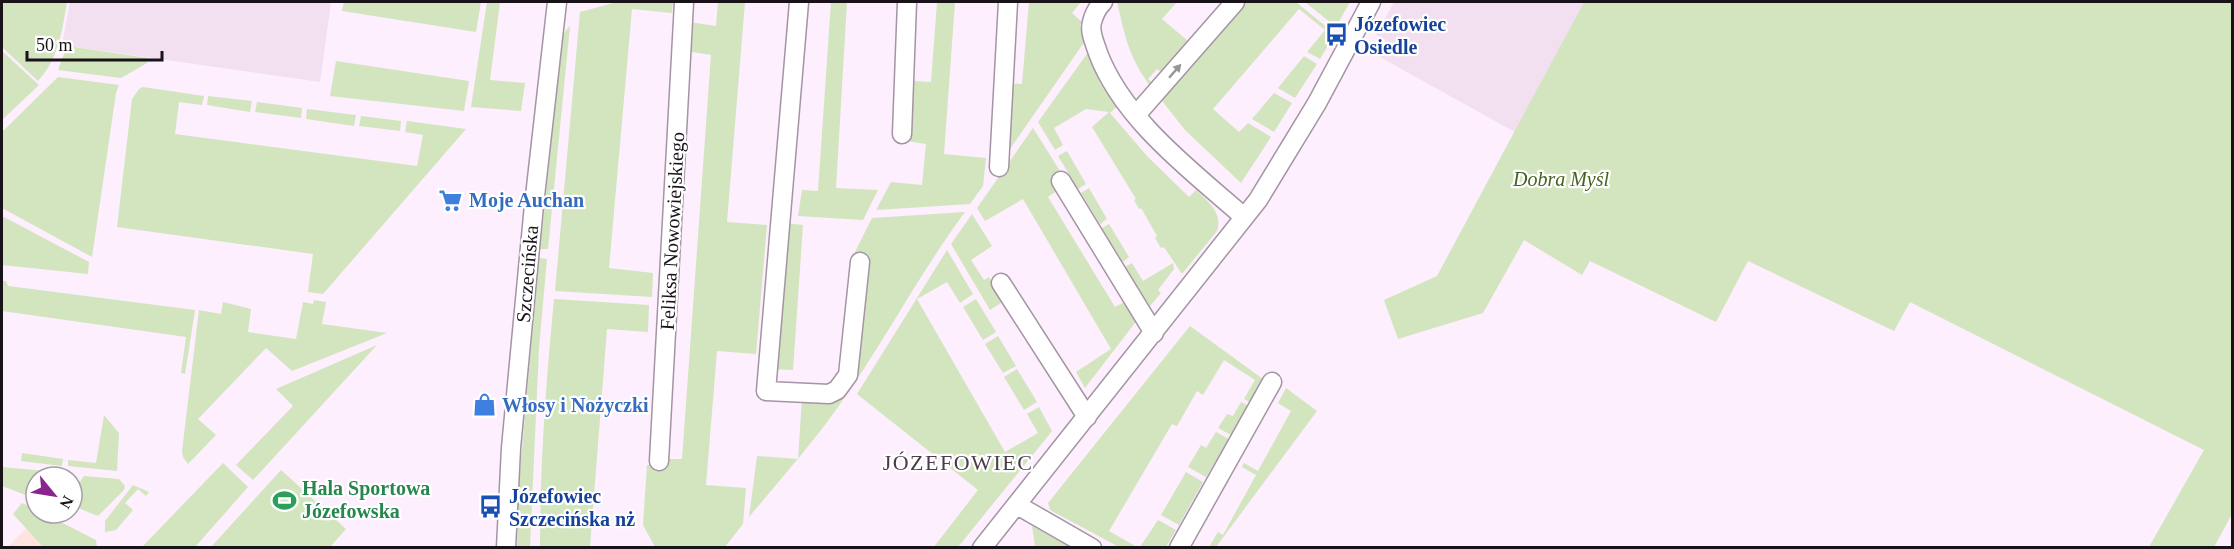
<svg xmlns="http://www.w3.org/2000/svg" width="2234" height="549" font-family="Georgia,serif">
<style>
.industrial{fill:#f2dff0}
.education{fill:#fee3e0}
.green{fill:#d2e5be}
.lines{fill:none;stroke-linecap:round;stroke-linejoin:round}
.street-casing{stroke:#a494a4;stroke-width:21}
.street{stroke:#fff;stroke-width:18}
.oneway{fill:#989598}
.labels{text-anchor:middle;stroke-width:4.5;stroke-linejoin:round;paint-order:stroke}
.transit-label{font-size:20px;font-weight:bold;fill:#164399;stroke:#fff;text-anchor:start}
.park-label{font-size:20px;font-style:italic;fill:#476120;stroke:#fff}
.shop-label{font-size:20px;font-weight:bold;fill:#366cbe;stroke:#fff;text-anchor:start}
.street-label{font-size:20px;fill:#191319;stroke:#fff}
.leisure-label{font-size:20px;font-weight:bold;fill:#27864d;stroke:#fff;text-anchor:start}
.quarter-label{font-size:22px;letter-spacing:1.5px;fill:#4a3c4a;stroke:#fff}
</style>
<rect width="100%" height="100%" fill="#fdeffd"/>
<!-- industrial -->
<path class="industrial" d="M70,2H331L320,82L62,45Z
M1394,2H1584L1515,132L1378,56L1386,40L1376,35Z"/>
<!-- education -->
<path class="education" d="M27,528L43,547L6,548Z"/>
<!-- green -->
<path class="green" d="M2,2H67C62,31 59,58 38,81L2,47Z
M344,2H481L476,32L342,11Z
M487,2H500L490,80L525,83L521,111L471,107Z
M617,2H673L672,13L632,9L609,268L653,273L652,297L555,291L580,12Z
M718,2H745L727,222L767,225L756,354L717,351L706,485L746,488L743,524L724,548L655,547L643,525L647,465L663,466L665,459H682L711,55L686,51L689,22L716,26Z
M831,2H847L836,188L878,190L863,220L798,216L802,190L818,191Z
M937,2H955L944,154L986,158L983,186L970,204L876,210L891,182L922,185L926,144L907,141L913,81L931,82Z
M1029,2H1081L1072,13L1082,22L1080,25L1085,41L1003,159L1007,83L1022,84Z
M1117,2H1177L1162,19L1188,41L1198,30L1204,35L1167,76L1157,69L1148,79L1157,87L1154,91C1129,59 1126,40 1117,2Z
M1240,2H1296L1335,34L1320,59L1307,52L1325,30L1299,9L1213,109L1239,132L1248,123L1271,137L1241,183L1185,130L1159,97Z
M1305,2H1350L1336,27Z
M1584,2H2232V514L2214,547H2149L2204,450L1910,302L1894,331L1748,261L1716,322L1590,261L1582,275L1524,240L1483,313L1398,339L1384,300L1437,276Z
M570,26L548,249H540L563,34Z
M67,46L148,58L147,63L121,78L58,70Z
M2,51L39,85L2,120Z
M1089,51C1095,71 1101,96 1121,103L1110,113L1147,156L1189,197L1196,190C1208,202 1223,212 1217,231L1182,274L1164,247L1161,248L1155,238L1157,236L1141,208L1139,209L1134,200L1136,199L1092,127L1109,112L1086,109L1054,128L1063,145L1055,150L1038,122Z
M1304,56L1317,64L1295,98L1278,88Z
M336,61L469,81L464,111L330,96Z
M58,77L119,85L116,93L92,257L2,208V132Z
M143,87L204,96L202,105L179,102L175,134L417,166L423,135L405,132L407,121L466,129L323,294L308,292L313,254L117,227L132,99L139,89Z
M1274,93L1292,103L1274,132L1252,119Z
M208,96L252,101L250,112L207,105Z
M257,102L302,108L301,118L255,112Z
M307,109L356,115L354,126L306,119Z
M361,116L401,121L400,131L359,126Z
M1033,128L1060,171L1051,177L1058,190L1048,197L1115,307L1126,301L1138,319L1085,388L1076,372L1111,349L1023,199L985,221L977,208Z
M1067,151L1086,184L1078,189L1058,156Z
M1089,188L1107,219L1100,224L1081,193Z
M965,212C919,274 883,344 838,407C811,445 779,481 749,517L757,456L798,459L802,398L837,394L864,257L853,256L872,218Z
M972,214L992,246L971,260L984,280L989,277L1004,301L990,310L951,244Z
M2,216L89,262L88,274L2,265Z
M784,223L803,225L793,370L771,369Z
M1109,224L1129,257L1123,262L1102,228Z
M947,250L973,294L960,303L947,282L917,299L1005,452L1038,433L1027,414L1039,407L1052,431L958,547L933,548L978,490L857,394Z
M539,258L547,259L539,348L530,547H517L518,494Z
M1132,263L1143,281L1173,263L1174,269L1158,290L1161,293L1150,306L1125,267Z
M2,281H6L8,286L195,310L185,374L181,373L186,337L2,311Z
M554,299L649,305L648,332L607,329L590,547H540C540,464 546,382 554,299Z
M976,299L996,332L983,340L963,307Z
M314,300L326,302L322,324L387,333L292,371L266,348L198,419L216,435L188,464L183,457L182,451L199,310L221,314L223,302L251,309L248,332L296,339L303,302L313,304Z
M1190,326L1263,379L1250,402L1244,399L1255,380L1224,360L1203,395L1197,391L1177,426L1172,424L1109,531L1137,547H1119L1050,510L1048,503Z
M998,336L1016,366L1003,373L985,344Z
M377,345L253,480L236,465L293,406L276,389Z
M1017,369L1037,402L1024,410L1004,377Z
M1286,388L1317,411L1216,547H1209L1218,532L1223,535L1256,475L1242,467L1244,463L1258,471L1291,411L1278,403Z
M1241,402L1248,406L1231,435L1218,428L1227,414L1233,416Z
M104,415L119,433L117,471L68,466V460L96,463Z
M1216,432L1229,439L1206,477L1188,467L1201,445L1206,448Z
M22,453L63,459L62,466L21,461Z
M223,463L248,487L195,547H142Z
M2,467L68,473L72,477H36V499L2,486Z
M281,470L346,529L330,547H211Z
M1186,472L1203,482L1179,525L1161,515Z
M84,476L119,479L125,486L124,490L98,516L78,508C74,500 78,482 84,476Z
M133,485L149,492L146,496L138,489L125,503L133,510L116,530L105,532V521Z
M22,503L36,509V513H43L96,540L97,547H43L13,514Z
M1158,520L1176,530L1166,547H1140Z
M1032,526L1069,547H1038L1035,546Z"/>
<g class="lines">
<defs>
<path id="street" d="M799,2L766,391L829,394L837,390L848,375L860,262
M1103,2C1098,7 1094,14 1092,22C1089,32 1095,43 1098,53C1123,120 1192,171 1244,217
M1136,115L1235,2
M902,134L907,2
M999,167L1008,2
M1061,181L1154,333
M1001,283L1087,417
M659,461L684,2
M1017,505L1092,548
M506,548L511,448L534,205L557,2
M982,548L1258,200L1317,103L1371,2
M1179,548L1272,382"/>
</defs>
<!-- street casing -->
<use href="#street" class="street-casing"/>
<!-- street -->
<use href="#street" class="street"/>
</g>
<!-- one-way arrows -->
<defs><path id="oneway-solid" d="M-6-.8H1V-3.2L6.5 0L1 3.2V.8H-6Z" transform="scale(1.5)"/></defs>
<use class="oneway" href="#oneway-solid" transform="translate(1175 71) rotate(-49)"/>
<!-- icons -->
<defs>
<symbol id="bus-bare" viewBox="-9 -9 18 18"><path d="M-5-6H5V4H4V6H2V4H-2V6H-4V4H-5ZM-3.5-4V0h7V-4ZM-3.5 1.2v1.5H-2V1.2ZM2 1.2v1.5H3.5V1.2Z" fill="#1a4fb4" stroke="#fff" stroke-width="2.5" paint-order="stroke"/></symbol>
<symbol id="supermarket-bare" viewBox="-9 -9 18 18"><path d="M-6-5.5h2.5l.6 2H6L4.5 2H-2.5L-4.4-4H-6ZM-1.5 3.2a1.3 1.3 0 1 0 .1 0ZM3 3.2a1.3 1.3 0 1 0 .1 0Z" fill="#3f7fe0" stroke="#fff" stroke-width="2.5" paint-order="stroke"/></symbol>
<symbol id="shop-bare" viewBox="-9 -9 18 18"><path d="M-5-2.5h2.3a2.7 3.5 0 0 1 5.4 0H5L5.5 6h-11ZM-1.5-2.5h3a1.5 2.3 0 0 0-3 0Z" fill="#3f7fe0" stroke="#fff" stroke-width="2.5" paint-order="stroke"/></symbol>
<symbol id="stadium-bare" viewBox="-9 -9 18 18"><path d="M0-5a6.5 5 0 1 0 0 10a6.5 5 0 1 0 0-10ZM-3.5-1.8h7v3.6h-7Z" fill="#2e9e5b" stroke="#fff" stroke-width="2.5" paint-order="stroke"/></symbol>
</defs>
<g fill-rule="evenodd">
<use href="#bus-bare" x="1320" y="18" width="33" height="33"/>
<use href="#supermarket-bare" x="434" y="184" width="33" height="33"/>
<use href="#shop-bare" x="468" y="388" width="33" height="33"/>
<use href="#stadium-bare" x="268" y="484" width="33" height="33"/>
<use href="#bus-bare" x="474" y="490" width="33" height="33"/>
</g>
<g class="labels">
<!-- transit labels -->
<g class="transit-label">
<text x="1354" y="31">Józefowiec<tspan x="1354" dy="23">Osiedle</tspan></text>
<text x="509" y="503">Józefowiec<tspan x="509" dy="23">Szczecińska nż</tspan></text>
</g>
<!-- park labels -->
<g class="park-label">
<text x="1561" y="186">Dobra Myśl</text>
</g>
<!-- shop labels -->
<g class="shop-label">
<text x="469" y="207">Moje Auchan</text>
<text x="502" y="412">Włosy i Nożyczki</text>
</g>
<!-- street labels -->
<g class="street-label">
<text transform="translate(672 231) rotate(-87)" y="7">Feliksa Nowowiejskiego</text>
<text transform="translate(527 274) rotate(-85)" y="7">Szczecińska</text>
</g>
<!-- leisure labels -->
<g class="leisure-label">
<text x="302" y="495">Hala Sportowa<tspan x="302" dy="23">Józefowska</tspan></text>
</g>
<!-- quarter labels -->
<g class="quarter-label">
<text x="958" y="470">JÓZEFOWIEC</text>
</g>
</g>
<!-- border -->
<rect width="2234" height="549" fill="none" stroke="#191319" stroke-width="6"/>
<!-- north arrow -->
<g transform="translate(54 495) rotate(120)"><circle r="28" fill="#ffffff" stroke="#a3a1a3" stroke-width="1.5"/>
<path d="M0-4.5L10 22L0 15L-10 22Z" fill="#89258d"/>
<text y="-9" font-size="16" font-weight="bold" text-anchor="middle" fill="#191319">N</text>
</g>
<!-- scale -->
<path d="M27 51v9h135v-9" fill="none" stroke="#191319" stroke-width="3"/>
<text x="36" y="51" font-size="18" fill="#191319" stroke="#ffffff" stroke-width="4.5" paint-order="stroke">50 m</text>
</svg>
